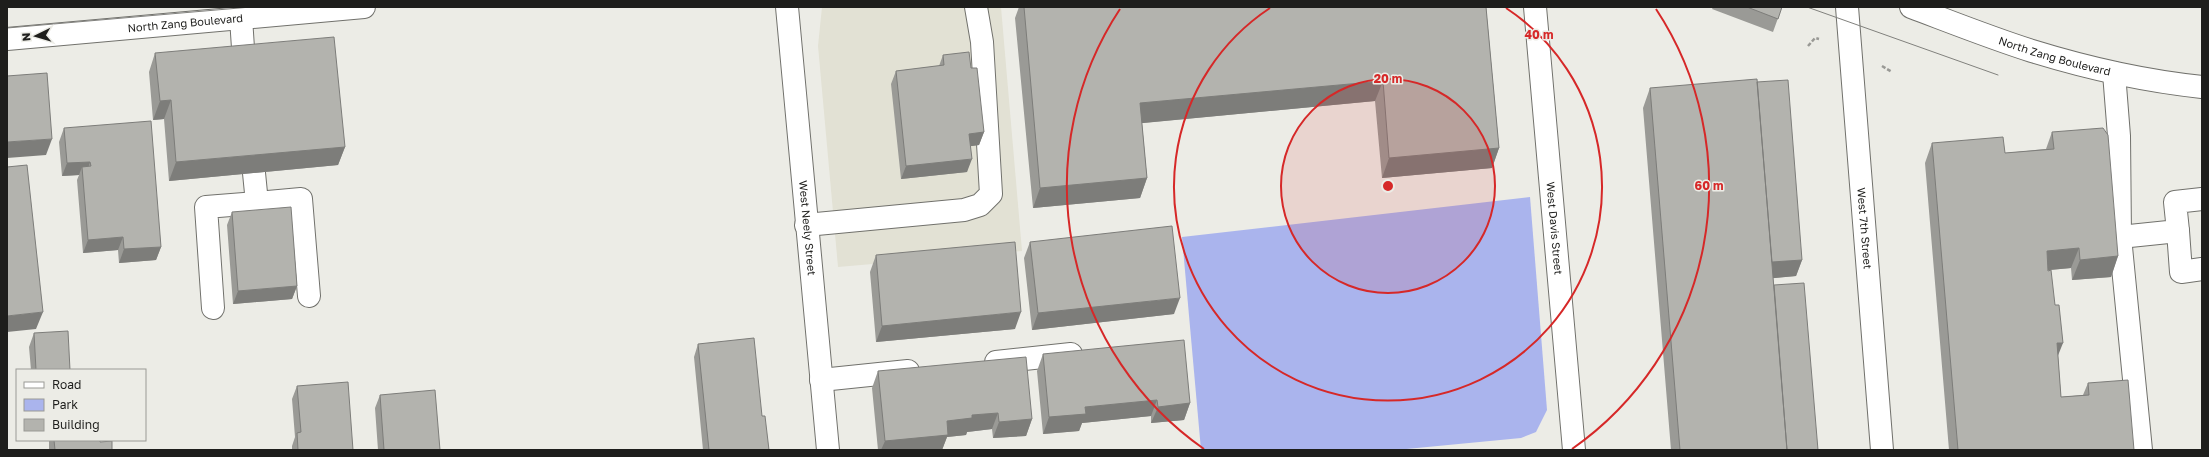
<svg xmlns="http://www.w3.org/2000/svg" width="2209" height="457" font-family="'Golos Text',sans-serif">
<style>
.built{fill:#e2e1d4}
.green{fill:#aab4ed}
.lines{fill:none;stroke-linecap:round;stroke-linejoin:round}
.minor-casing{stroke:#71716c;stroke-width:24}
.major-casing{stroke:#71716c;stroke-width:24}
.path{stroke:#999995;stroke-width:2.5;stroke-dasharray:4 2;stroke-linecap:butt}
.minor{stroke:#fff;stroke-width:22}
.major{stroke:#fff;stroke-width:22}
.tram{stroke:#81817d;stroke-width:1}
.wall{fill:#9a9a96}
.shaded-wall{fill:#7d7d7a}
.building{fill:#b3b3ae;stroke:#7d7d7a}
.ring{fill:none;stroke:#d62828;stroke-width:2}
.labels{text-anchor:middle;stroke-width:3;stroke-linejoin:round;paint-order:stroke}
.street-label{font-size:11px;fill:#1e1e1c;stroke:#ecece6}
.centre{fill:#d62828;stroke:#ecece6;stroke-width:2}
.ring-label{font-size:12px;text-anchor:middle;font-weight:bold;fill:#d62828;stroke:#ecece6;stroke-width:3;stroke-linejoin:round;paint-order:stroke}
</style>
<rect width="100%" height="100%" fill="#ecece6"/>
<!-- built -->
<path class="built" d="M822,7H1001L1022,251L838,267L818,46Z"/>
<!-- green -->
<path class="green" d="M1530,197L1547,410L1536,432L1521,438L1396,450H1201L1182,237Z"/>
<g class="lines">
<defs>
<g id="minor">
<path id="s1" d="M787,7L828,450"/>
<path id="s2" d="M1847,7L1882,450"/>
<path d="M241,18L244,63"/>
<path d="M2114,73L2119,136L2120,237L2141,450"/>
<path d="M254,173L257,203L301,199L309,296"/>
<path d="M806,225L964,210L980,205L991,194L982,42L976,7"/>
<path d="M2178,231L2181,272L2202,269"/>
<path d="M2120,237L2178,231L2175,202L2202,199"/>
<path d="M213,308L206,207L257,203"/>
<path d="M996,362L1071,354"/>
<path d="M821,380L908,371"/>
</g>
<g id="major">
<path id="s3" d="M1535,7L1574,450"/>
<path id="s4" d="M1911,7C1951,22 1991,38 2032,51C2087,68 2145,81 2202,87"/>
<path id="s5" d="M7,39L364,7"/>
</g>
</defs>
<!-- minor casing -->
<use href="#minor" class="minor-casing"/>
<!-- major casing -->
<use href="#major" class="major-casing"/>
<!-- path -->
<path class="path" d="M1808,46L1815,38L1819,39
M1882,66L1892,72"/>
<!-- minor -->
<use href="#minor" class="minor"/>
<!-- major -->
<use href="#major" class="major"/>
<!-- tram -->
<path class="tram" d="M1807,7L1998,75
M7,28L251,7"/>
</g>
<!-- wall -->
<path class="wall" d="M1019,7H1486L1499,148L1492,168L1382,178L1375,101L1142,123L1147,178L1140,198L1033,208L1015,18Z
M1713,7H1782L1773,32L1712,9Z
M155,53L345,147L338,165L169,181L164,119L153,120L149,72Z
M943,55L971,68L984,132L979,145L971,146L967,172L901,179L891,84L896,71L939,66Z
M1650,88L1802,260L1796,276L1773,278L1774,285L1818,450H1671L1643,108Z
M64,128L161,247L156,260L119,263L118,250L83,253L77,180L79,175L62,176L59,142Z
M2052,132L2118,256L2111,277L2072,280L2071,268L2048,270L2058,356L2061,397L2083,395L2088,383L2134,450H1949L1925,163L1932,143L2005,153L2046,149Z
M232,212L297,286L292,299L233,304L227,225Z
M1030,242L1174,314L1032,330L1024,258Z
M876,255L1015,329L876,342L870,272Z
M34,333L70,370H31L29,347Z
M698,344L762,416L769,450H703L694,357Z
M1043,354L1190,403L1184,420L1151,423V416L1082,423L1079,431L1043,434L1037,371Z
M878,371L1032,419L1026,436L993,438L992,429L967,432L966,435L947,437L942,450H878L872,388Z
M297,386L353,450H292V446L295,437L292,399Z
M380,395L440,450H378L375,408Z
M49,440H100V442L112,450H49Z"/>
<!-- shaded-wall -->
<path class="shaded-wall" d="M1383,81L1375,101L1133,124L1140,103Z
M171,100L164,119L153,120L160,101Z
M984,132L979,145L965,147L969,134Z
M52,139L46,155L7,158V142Z
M345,147L338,165L169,181L176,162Z
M1499,148L1492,168L1382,178L1389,158Z
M972,159L967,172L901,179L906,166Z
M90,162L86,175L82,167L79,175L62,176L67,163Z
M1147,178L1140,198L1033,208L1040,188Z
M123,237L118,250L83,253L88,240Z
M161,247L156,260L119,263L124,249Z
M2079,248L2071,268L2039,271L2047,251Z
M2118,256L2111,277L2072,280L2080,260Z
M1802,260L1796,276L1765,279L1771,262Z
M297,286L292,299L233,304L238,291Z
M1180,298L1174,314L1032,330L1038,313Z
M43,312L36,329L7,332V316Z
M1021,312L1015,329L876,342L882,326Z
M2057,343H2063L2055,363Z
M1157,400L1151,416L1082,423L1079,431L1043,434L1049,417L1085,407Z
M1190,403L1184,420L1151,423L1158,407Z
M998,413L992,429L967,432L966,435L947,437L942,450H881L885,441L947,421L972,415Z
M1032,419L1026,436L993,438L999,422Z"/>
<!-- building -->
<path class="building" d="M1024,7H1486L1499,148L1389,158L1383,81L1140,103L1147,178L1040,188Z
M1747,7H1782L1778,19Z
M334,37L345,147L176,162L171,100L160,101L155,53Z
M969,52L971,68H977L984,132L969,134L972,159L906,166L896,71L944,65L943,55Z
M47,73L52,139L7,142V76Z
M1757,79L1787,450H1680L1650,88Z
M1788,80L1802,260L1772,262L1757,82Z
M151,121L161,247L124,249L123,237L88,240L82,167L91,166L90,162L67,163L64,128Z
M2103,128L2108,135L2118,256L2080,260L2079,248L2047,251L2048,271L2051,270L2055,305H2059L2063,343H2057L2061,397L2089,395L2088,383L2128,380L2134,450H1958L1932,143L2003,137L2005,153L2054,149L2052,132Z
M27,165L43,312L7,316V167Z
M291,207L297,286L238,291L232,212Z
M1172,226L1180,298L1038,313L1030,242Z
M1015,242L1021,312L882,326L876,255Z
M1804,283L1818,450H1787L1774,285Z
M68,331L70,370H36L34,333Z
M754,338L762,416H765L769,450H709L698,344Z
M1184,340L1190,403L1158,407L1157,400L1085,407L1086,414L1049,417L1043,354Z
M1026,357L1032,419L999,422L998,413L972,415V418L947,421L948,435L885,441L878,371Z
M348,382L353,450H298L297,433L301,432L297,386Z
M435,390L440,450H384L380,395Z
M54,440H100V442L112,441V450H55Z"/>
<!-- distance rings -->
<circle cx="1388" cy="186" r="107" fill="#d62828" fill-opacity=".12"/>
<g class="ring">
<circle cx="1388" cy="186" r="107"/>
<path d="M1506 8A214 214 0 1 1 1270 8"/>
<path d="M1204 449A321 321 0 0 1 1120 9M1656 9A321 321 0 0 1 1572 449"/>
</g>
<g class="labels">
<!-- street labels -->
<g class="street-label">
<text dy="4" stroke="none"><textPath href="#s5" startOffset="179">North Zang Boulevard</textPath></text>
<text dy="4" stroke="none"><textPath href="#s4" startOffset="152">North Zang Boulevard</textPath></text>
<text dy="4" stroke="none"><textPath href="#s1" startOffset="222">West Neely Street</textPath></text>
<text dy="4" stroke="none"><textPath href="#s3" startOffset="222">West Davis Street</textPath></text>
<text dy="4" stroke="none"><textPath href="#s2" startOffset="222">West 7th Street</textPath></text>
</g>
</g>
<circle cx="1388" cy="186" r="6" class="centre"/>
<g class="ring-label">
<text x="1539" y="39">40 m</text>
<text x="1388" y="83">20 m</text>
<text x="1709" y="190">60 m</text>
</g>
<!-- border -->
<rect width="2209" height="457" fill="none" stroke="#1e1e1c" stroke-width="16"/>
<!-- legend -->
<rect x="16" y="369" width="130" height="72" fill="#ecece6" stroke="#9a9a95"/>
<rect x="24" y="382" width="20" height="6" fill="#ffffff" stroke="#9a9a95"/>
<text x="52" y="389" font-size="12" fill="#1e1e1c">Road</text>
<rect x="24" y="399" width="20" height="12" fill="#aab4ed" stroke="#9a9a95"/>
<text x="52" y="409" font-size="12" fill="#1e1e1c">Park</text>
<rect x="24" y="419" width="20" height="12" fill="#b3b3ae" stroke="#9a9a95"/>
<text x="52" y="429" font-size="12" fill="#1e1e1c">Building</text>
<!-- north arrow -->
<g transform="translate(36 36) rotate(265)" stroke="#ecece6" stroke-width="3" paint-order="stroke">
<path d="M0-3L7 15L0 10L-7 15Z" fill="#1e1e1c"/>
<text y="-6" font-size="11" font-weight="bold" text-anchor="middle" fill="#1e1e1c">N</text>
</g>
</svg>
